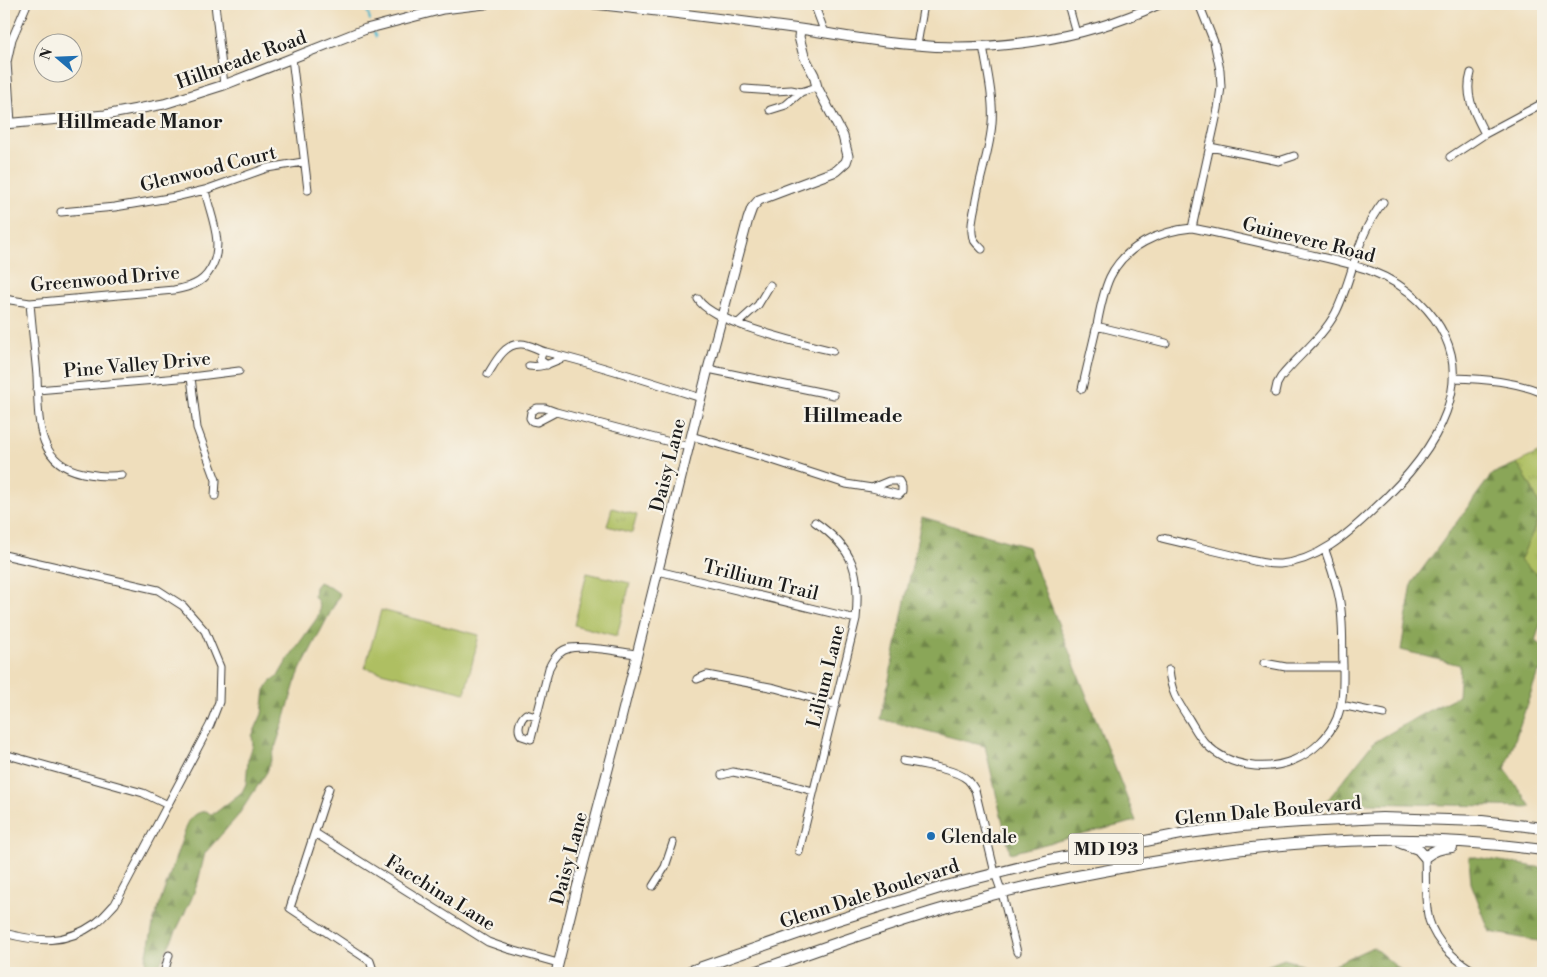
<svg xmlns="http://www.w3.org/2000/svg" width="1547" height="977" font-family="'Libre Bodoni',serif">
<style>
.green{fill:#aebf62;stroke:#656e3f}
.forest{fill:url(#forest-firs);stroke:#53613a}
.park{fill:url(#park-tufts);stroke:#656e3f}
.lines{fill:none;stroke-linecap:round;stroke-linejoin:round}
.stream{stroke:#4fb7cd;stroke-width:2}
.minor-casing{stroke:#3c3934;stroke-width:9}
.tertiary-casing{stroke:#3c3934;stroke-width:11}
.primary-casing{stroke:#3c3934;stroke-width:12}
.minor{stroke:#fff;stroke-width:7}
.tertiary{stroke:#fff;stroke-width:9}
.primary{stroke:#fff;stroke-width:10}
.poi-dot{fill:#1f6fb2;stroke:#f7f3e8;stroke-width:2}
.labels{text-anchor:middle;stroke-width:4.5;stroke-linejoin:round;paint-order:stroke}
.shield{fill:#f7f3e8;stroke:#5e5c59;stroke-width:1}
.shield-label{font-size:18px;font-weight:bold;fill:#1c1c1c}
.street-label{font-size:19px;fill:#1c1c1c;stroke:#f7f3e8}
.poi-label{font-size:19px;fill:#1c1c1c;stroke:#f7f3e8;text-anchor:start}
.neighbourhood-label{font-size:20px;font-weight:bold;fill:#1c1c1c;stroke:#f7f3e8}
</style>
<defs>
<pattern id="forest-firs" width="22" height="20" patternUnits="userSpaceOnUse" patternTransform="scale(1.25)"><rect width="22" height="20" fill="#8aa658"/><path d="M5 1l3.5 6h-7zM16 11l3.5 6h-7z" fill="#708648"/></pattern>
<pattern id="park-tufts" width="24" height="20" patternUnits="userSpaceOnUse" patternTransform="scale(1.25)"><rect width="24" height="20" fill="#aebf62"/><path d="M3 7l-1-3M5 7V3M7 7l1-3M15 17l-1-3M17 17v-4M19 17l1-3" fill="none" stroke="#95a454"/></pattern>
</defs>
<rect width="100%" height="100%" fill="#f7f3e8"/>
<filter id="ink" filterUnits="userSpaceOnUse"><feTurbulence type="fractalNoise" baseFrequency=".02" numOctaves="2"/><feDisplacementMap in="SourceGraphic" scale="10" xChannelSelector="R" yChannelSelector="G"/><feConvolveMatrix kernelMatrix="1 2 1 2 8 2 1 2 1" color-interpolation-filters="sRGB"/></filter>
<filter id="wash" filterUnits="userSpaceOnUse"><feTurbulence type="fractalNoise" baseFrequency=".0096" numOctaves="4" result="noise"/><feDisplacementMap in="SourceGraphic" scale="20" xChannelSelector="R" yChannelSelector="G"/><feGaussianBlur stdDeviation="1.12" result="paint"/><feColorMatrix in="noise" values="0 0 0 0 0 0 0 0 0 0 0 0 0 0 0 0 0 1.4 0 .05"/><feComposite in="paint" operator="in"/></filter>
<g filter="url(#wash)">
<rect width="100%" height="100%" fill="#efdebc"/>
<!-- green -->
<path class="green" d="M587,573L630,583L617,636L574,625Z
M381,610L479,635L465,693L365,668Z"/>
<!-- forest -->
<path class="forest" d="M1517,463L1530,484L1542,511L1520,561L1543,579V617L1535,641L1543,646V673L1538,672L1505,769L1531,807L1326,802L1373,743L1424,713L1458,696L1460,665L1401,650L1412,583L1492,474Z
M922,517L1028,547L1136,821L1010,853L985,746L881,719Z
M319,582L330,587L340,594L301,668L295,683L283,724L267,772L237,817L205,853L198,882L191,900L159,966L157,973H143L154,920L188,822C194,815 197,812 207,811L210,814L215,813L242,792L246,784L248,760L253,745L252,736L262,714L265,690L270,682L278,676L288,659L317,618C321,609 320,604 314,596L315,587Z
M1469,856L1543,868V942L1490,932L1471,883Z
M1373,947L1404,973H1249L1284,959L1322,970Z"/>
<!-- park -->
<path class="park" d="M1543,447V579L1520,561L1542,511L1530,484L1517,463L1540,452Z
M612,508L637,515L632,533L607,526Z"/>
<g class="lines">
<!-- stream -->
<path class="stream" d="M365,4L370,20
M374,33L376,37"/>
</g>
</g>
<g filter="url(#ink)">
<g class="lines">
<defs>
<path id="minor" d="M215,4L224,85
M814,4L825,33
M1068,4L1076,33
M917,45L924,4
M292,58L308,190
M1471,73C1464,96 1475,114 1485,134
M745,89L775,91L791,90L801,92L817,87
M770,110L786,105L801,92
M11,123L7,62L12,39L27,4
M1210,147L1279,161L1294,156
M1450,157L1485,134L1543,103
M61,212L115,207L175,197L205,190L267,168L303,162
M1192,228L1218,109L1221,87L1220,70L1214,42L1199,4
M982,249C977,244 972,240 972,233C971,224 973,215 975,206C979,178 990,151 992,123C994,100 987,69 983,46
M4,299L30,303L174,290C189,287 202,284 210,270C226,244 210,216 205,190
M698,299C711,323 804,344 833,351
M30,303C32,328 35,352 37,376C39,416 34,463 83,473C97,476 108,477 122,475
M738,323L758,305L770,285
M1096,326L1166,343
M544,352L542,353L540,360L547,365
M529,366C544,368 552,362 565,357
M708,369L834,395
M488,374C495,363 504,344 520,344C529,343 537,350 546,352C598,365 649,381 701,398
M191,377L197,428L216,480L215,496
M1453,378C1485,379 1514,381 1543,393
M1082,389C1087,368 1092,346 1097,325C1100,309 1103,292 1110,277C1125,246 1159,231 1192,228C1225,234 1258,243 1291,250C1338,262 1383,266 1419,301C1493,373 1433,455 1373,510C1347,535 1317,561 1280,564C1263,565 1244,558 1228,554C1206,549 1184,543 1162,538
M37,390L191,377L239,371
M1275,393L1277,384L1281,377C1299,355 1323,337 1336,312C1354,275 1356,236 1383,202
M537,408H545L556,412L537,422L532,421L530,418L531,412Z
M556,412L689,447
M691,436L769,459L846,484L872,488
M889,481H899L902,487V492L899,495L872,488Z
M4,555L158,590L183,606L205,631L220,667L219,702L210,725L115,904C109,910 103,918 96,923C65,945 38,942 4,933
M658,571L856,619
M1264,663L1286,667H1343
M1169,670C1171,692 1177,701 1189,719C1194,727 1199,737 1206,744C1229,767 1265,772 1294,760C1313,752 1329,737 1337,718C1344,700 1343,684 1343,666C1342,643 1344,620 1339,597C1336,581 1330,565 1325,550
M697,679L707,675L775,688L836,705
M1341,705L1384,714
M536,717L526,714C520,719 516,730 522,736L531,739L549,668C553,659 560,650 570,648C585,645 620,652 636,654
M4,754L143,793L168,805
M903,761C920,764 956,769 968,780C971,783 973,787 975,790L995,873L1002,893L1017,952
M722,775L733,772L777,781L813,791
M329,788L290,908L370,961L374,973
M315,833L488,942L508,949L558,963
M799,851L856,619C860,572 855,550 815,522
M1425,857C1426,877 1424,900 1429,920C1436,944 1457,962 1478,973
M653,886L665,867L673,843
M164,973L169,955"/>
<path id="tertiary" d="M594,4C662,11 731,20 800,29C835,34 869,41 904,44C989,53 1081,41 1159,4
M4,124L105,115L164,104L224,85L366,29L443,9L485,4
M556,973L577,888L617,735L708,369L748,219L752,208L759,200L836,171L846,162L848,156L843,136L817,87L814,75L804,56L799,37L800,30"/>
<path id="primary" d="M1401,843L1418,849L1425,857C1434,850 1441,848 1452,847
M685,973L834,921L946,886L1049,860L1181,834L1242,826L1301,822L1382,818L1482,821L1543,828
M752,973C828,946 905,918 984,897C1037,883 1092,873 1147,863C1222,850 1300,841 1377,840C1432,839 1488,843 1543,850"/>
</defs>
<!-- minor casing -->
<use href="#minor" class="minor-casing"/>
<!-- tertiary casing -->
<use href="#tertiary" class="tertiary-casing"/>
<!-- primary casing -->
<use href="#primary" class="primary-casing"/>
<!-- minor -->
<use href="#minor" class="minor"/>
<!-- tertiary -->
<use href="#tertiary" class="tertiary"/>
<!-- primary -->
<use href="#primary" class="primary"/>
</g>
</g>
<!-- markers -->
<circle class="poi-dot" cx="931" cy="836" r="5"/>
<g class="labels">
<!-- shield labels -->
<rect class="shield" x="1068.5" y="833.5" width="75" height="31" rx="4"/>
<g class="shield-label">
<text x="1106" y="855">MD 193</text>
</g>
<!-- street labels -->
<g class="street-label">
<text transform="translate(241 59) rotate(-20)" y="7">Hillmeade Road</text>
<text transform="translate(208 168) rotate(-14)" y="7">Glenwood Court</text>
<text transform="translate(1309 239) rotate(14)" y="7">Guinevere Road</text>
<text transform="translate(105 278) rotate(-5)" y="7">Greenwood Drive</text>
<text transform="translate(137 364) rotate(-5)" y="7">Pine Valley Drive</text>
<text transform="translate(667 465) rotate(-76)" y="7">Daisy Lane</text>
<text transform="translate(761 579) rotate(14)" y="7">Trillium Trail</text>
<text transform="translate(825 676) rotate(-76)" y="7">Lilium Lane</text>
<text transform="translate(1268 810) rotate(-5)" y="7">Glenn Dale Boulevard</text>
<text transform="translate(568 858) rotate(-75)" y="7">Daisy Lane</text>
<text transform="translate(441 892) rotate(32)" y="7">Facchina Lane</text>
<text transform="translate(869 893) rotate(-18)" y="7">Glenn Dale Boulevard</text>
</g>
<!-- poi labels -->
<g class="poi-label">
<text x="941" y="843">Glendale</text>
</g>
<!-- neighbourhood labels -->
<g class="neighbourhood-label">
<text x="140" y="128">Hillmeade Manor</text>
<text x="853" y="422">Hillmeade</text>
</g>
</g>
<!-- margin -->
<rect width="1547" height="977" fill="none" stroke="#f7f3e8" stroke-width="20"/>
<!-- north arrow -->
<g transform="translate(58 58) rotate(289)"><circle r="24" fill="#f7f3e8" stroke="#9f9d96"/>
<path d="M0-4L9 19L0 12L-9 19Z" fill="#1f6fb2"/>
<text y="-8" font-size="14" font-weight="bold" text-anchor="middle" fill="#1c1c1c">N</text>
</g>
</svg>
